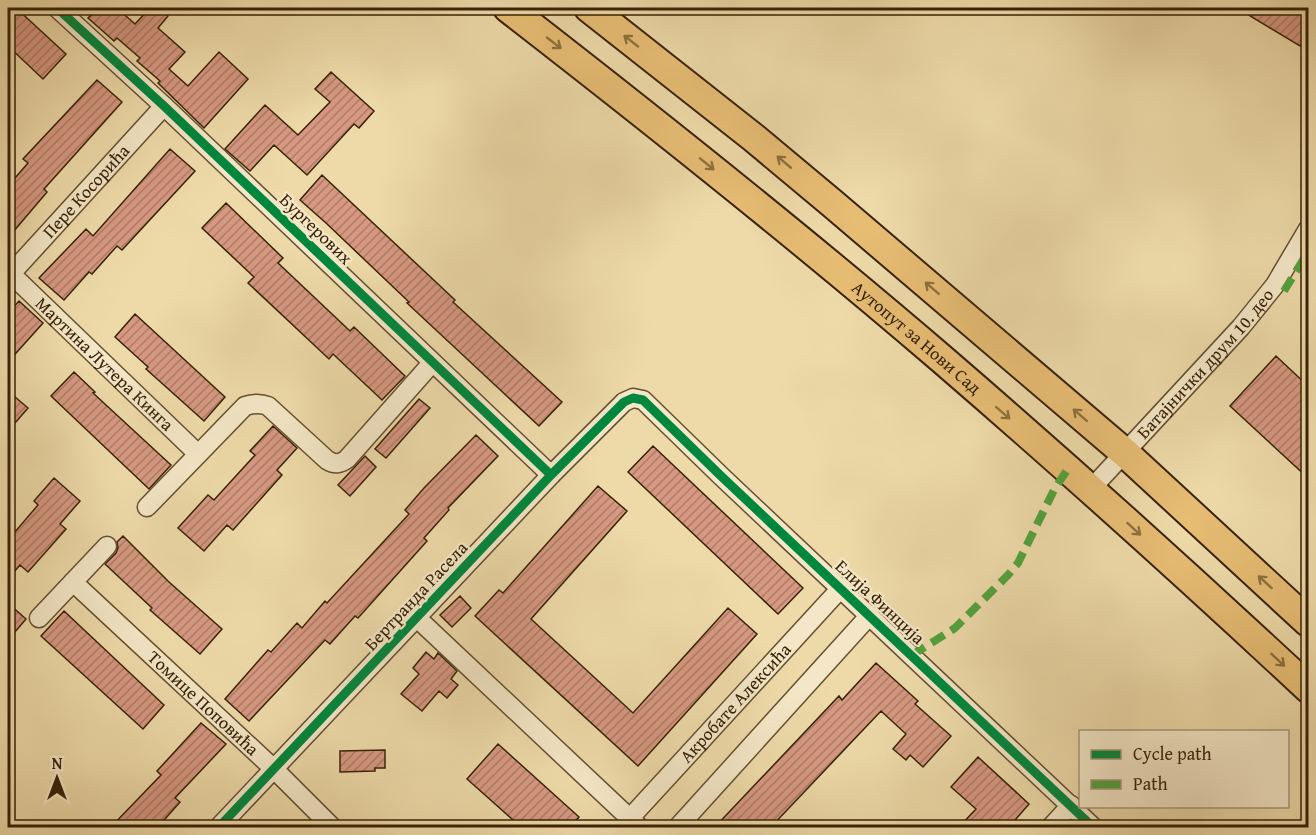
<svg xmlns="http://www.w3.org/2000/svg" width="1316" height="835" font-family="'Gentium Book Plus',serif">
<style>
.building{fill:url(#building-hatch);stroke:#372207;stroke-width:1.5}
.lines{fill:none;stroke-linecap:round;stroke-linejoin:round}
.minor-casing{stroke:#655030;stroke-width:21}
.primary-casing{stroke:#372207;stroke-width:32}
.minor{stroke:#f4e7c7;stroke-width:18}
.primary{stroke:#e7bd74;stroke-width:28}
.quiet{stroke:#53a23d;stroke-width:8;stroke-dasharray:15 8;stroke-linecap:butt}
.cycleway-casing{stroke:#f4e7c7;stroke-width:13}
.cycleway{stroke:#00873e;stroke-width:9}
.oneway{stroke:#8f703e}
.labels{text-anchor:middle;stroke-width:4.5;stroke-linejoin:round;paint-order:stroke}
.street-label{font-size:18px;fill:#372207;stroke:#f4e7c7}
</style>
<defs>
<pattern id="building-hatch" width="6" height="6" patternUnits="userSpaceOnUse" patternTransform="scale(1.5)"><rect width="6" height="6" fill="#d69881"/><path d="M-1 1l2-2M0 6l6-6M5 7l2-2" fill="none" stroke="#ae7c68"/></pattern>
</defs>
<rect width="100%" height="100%" fill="#eedaa9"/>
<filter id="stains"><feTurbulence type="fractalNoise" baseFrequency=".00333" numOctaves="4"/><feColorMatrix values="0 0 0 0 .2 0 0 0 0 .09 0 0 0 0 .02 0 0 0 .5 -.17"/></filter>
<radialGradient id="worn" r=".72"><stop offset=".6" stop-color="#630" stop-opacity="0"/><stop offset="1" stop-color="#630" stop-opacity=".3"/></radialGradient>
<!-- building -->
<path class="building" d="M8,8H16L66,54L43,79L8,46Z
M98,8H117L135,24L150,8H159L168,16L158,28L185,52L169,69L188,86L219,52L248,79L204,128L158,83L160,81L137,61L140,58L117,38L114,41L88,18Z
M1237,8H1308V31L1300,46Z
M331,72L374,111L359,128L354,124L307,175L274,145L250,171L225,149L265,105L298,135L330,102L315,89Z
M97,80L122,102L44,189L47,192L8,238V186L28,163L23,159Z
M170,149L195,171L122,250L117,246L92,274L89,272L64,300L39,278L86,229L93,236Z
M322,175L455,300L453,302L562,402L539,426L407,303L409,302L326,223L300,200Z
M226,203L283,258L278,263L350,331L354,327L405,376L382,400L333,354L329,359L248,283L254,277L202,228Z
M19,301L43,323L8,362V313Z
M135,314L225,397L204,421L146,369L148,367L115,337Z
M1276,356L1308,386V478L1230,406Z
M74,372L95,392L93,393L171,465L149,489L51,396Z
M8,391L28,408L15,423L8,417Z
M419,399L430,408L386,458L375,449Z
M273,426L297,448L277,470L282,475L233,530L227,525L204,551L178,528L208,495L214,500L255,455L250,451Z
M476,435L498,456L448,508L449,510L424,538L427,541L358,618L355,616L330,644L325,640L249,721L225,699L268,650L271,652L297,623L302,628L325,601L327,603L409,514L405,510L424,488Z
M653,446L803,588L778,614L628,472Z
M365,456L376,467L350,496L338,485Z
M54,478L80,501L60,524L66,529L28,572L20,565L8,579V540L38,505L34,501Z
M598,486L627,511L531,619L633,713L728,608L757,634L638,766L475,616L499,590L503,593Z
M123,536L169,582L222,629L200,654L150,610L152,608L105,564L116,553L118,548L117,542Z
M460,596L471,608L452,627L440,615Z
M8,603L26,619L8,640Z
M64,611L164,705L143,729L41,636Z
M426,652L434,659L438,653L457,671L451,679L458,685L447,698L439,691L422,711L401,694L419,674L413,668Z
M876,663L918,701L915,704L951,736L923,767L910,755L906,760L893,749L906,734L881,711L770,828H714L839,696L842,700Z
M201,723L226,744L175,798L180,802L157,828H110L161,775L157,771Z
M498,744L579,817L570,828H522L467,779Z
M385,750V768H375V771L340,772V751Z
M978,757L1029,804L1008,828H958L976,809L951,787Z"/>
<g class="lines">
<defs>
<g id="minor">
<path d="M57,8L164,106L551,475"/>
<path id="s1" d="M8,271L198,454"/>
<path id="s2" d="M8,277L164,106"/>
<path id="s3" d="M1090,490L1241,327L1275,285L1308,229"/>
<path d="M147,507L245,406C254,403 260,403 268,406L327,460C335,465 340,464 347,459L432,363"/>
<path id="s4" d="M73,582L274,769L333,828"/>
<path d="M39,618L107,546"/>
<path d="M417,618L640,828"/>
<path id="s5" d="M630,818L841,588"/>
<path d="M218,828L551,475L624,402L633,398L643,400L721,476L1094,828"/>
<path d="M677,828L870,615"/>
<path d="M1050,828L1071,805"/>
</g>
<g id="primary">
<path id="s6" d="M508,8C655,122 801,238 943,360C1067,467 1189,577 1308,688"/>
<path d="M589,8L754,138L833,204L1125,453L1308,622"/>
</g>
</defs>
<!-- minor casing -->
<use href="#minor" class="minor-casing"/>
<!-- primary casing -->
<use href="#primary" class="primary-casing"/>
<!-- minor -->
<use href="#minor" class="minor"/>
<!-- primary -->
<use href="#primary" class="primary"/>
<!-- quiet -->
<path class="quiet" d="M1284,291L1308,252
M912,655L955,628L1008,575L1018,563L1054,490L1067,470"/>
<defs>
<path id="cycleway" d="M57,8L164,106L551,475
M218,828L551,475L624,402L633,398L643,400L721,476L1094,828"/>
</defs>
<!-- cycleway casing -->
<use href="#cycleway" class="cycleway-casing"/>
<!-- cycleway -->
<use href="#cycleway" class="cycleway"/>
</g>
<!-- one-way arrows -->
<defs><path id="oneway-shaft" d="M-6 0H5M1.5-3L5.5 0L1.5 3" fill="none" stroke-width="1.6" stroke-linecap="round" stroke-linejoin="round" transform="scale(1.5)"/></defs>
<g class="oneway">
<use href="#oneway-shaft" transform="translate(631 41) rotate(-142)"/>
<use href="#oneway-shaft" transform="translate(554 43) rotate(38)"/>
<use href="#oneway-shaft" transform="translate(784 162) rotate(-140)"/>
<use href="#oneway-shaft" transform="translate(707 164) rotate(39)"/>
<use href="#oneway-shaft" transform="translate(932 288) rotate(-139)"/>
<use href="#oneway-shaft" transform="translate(1003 413) rotate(41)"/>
<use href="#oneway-shaft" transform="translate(1080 415) rotate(-139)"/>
<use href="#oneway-shaft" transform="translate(1134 529) rotate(42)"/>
<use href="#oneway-shaft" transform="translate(1265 582) rotate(-138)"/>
<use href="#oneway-shaft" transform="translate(1278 660) rotate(43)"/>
</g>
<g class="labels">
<!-- street labels -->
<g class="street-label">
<text dy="6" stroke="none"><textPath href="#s2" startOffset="116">Пере Косорића</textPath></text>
<text transform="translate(316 229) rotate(44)" y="6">Бургерових</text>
<text dy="6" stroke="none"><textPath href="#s6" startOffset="525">Аутопут за Нови Сад</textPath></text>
<text dy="6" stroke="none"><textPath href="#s1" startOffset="134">Мартина Лутера Кинга</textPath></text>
<text dy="6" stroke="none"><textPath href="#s3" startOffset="171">Батајнички друм 10. део</textPath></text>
<text transform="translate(416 596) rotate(-47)" y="6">Бертранда Расела</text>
<text transform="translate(880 602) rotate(43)" y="6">Елија Финција</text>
<text dy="6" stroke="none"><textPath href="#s4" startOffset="178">Томице Поповића</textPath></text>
<text dy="6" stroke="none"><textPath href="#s5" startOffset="156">Акробате Алексића</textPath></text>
</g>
</g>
<!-- margin -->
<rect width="1316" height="835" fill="none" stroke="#eedaa9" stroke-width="30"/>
<rect x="9" y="9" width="1298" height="817" fill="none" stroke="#372207" stroke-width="3"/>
<rect x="15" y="15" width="1286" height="805" fill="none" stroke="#372207" stroke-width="1.5"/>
<!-- legend -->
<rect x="1079" y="730" width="210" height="78" fill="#f4e7c7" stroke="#a8987a" stroke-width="1.5"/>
<rect x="1091" y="750" width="30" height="9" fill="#00873e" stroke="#a8987a" stroke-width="1.5"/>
<text x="1133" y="760" font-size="18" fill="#372207">Cycle path</text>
<rect x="1091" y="780" width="30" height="9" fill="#53a23d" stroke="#a8987a" stroke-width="1.5"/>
<text x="1133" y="790" font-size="18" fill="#372207">Path</text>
<!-- north arrow -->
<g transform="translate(57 778)" stroke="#f4e7c7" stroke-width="4.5" paint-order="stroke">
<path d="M0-4.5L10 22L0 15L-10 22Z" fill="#372207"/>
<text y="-9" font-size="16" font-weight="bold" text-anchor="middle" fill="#372207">N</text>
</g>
<rect width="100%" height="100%" filter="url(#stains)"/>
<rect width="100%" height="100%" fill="url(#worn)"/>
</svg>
